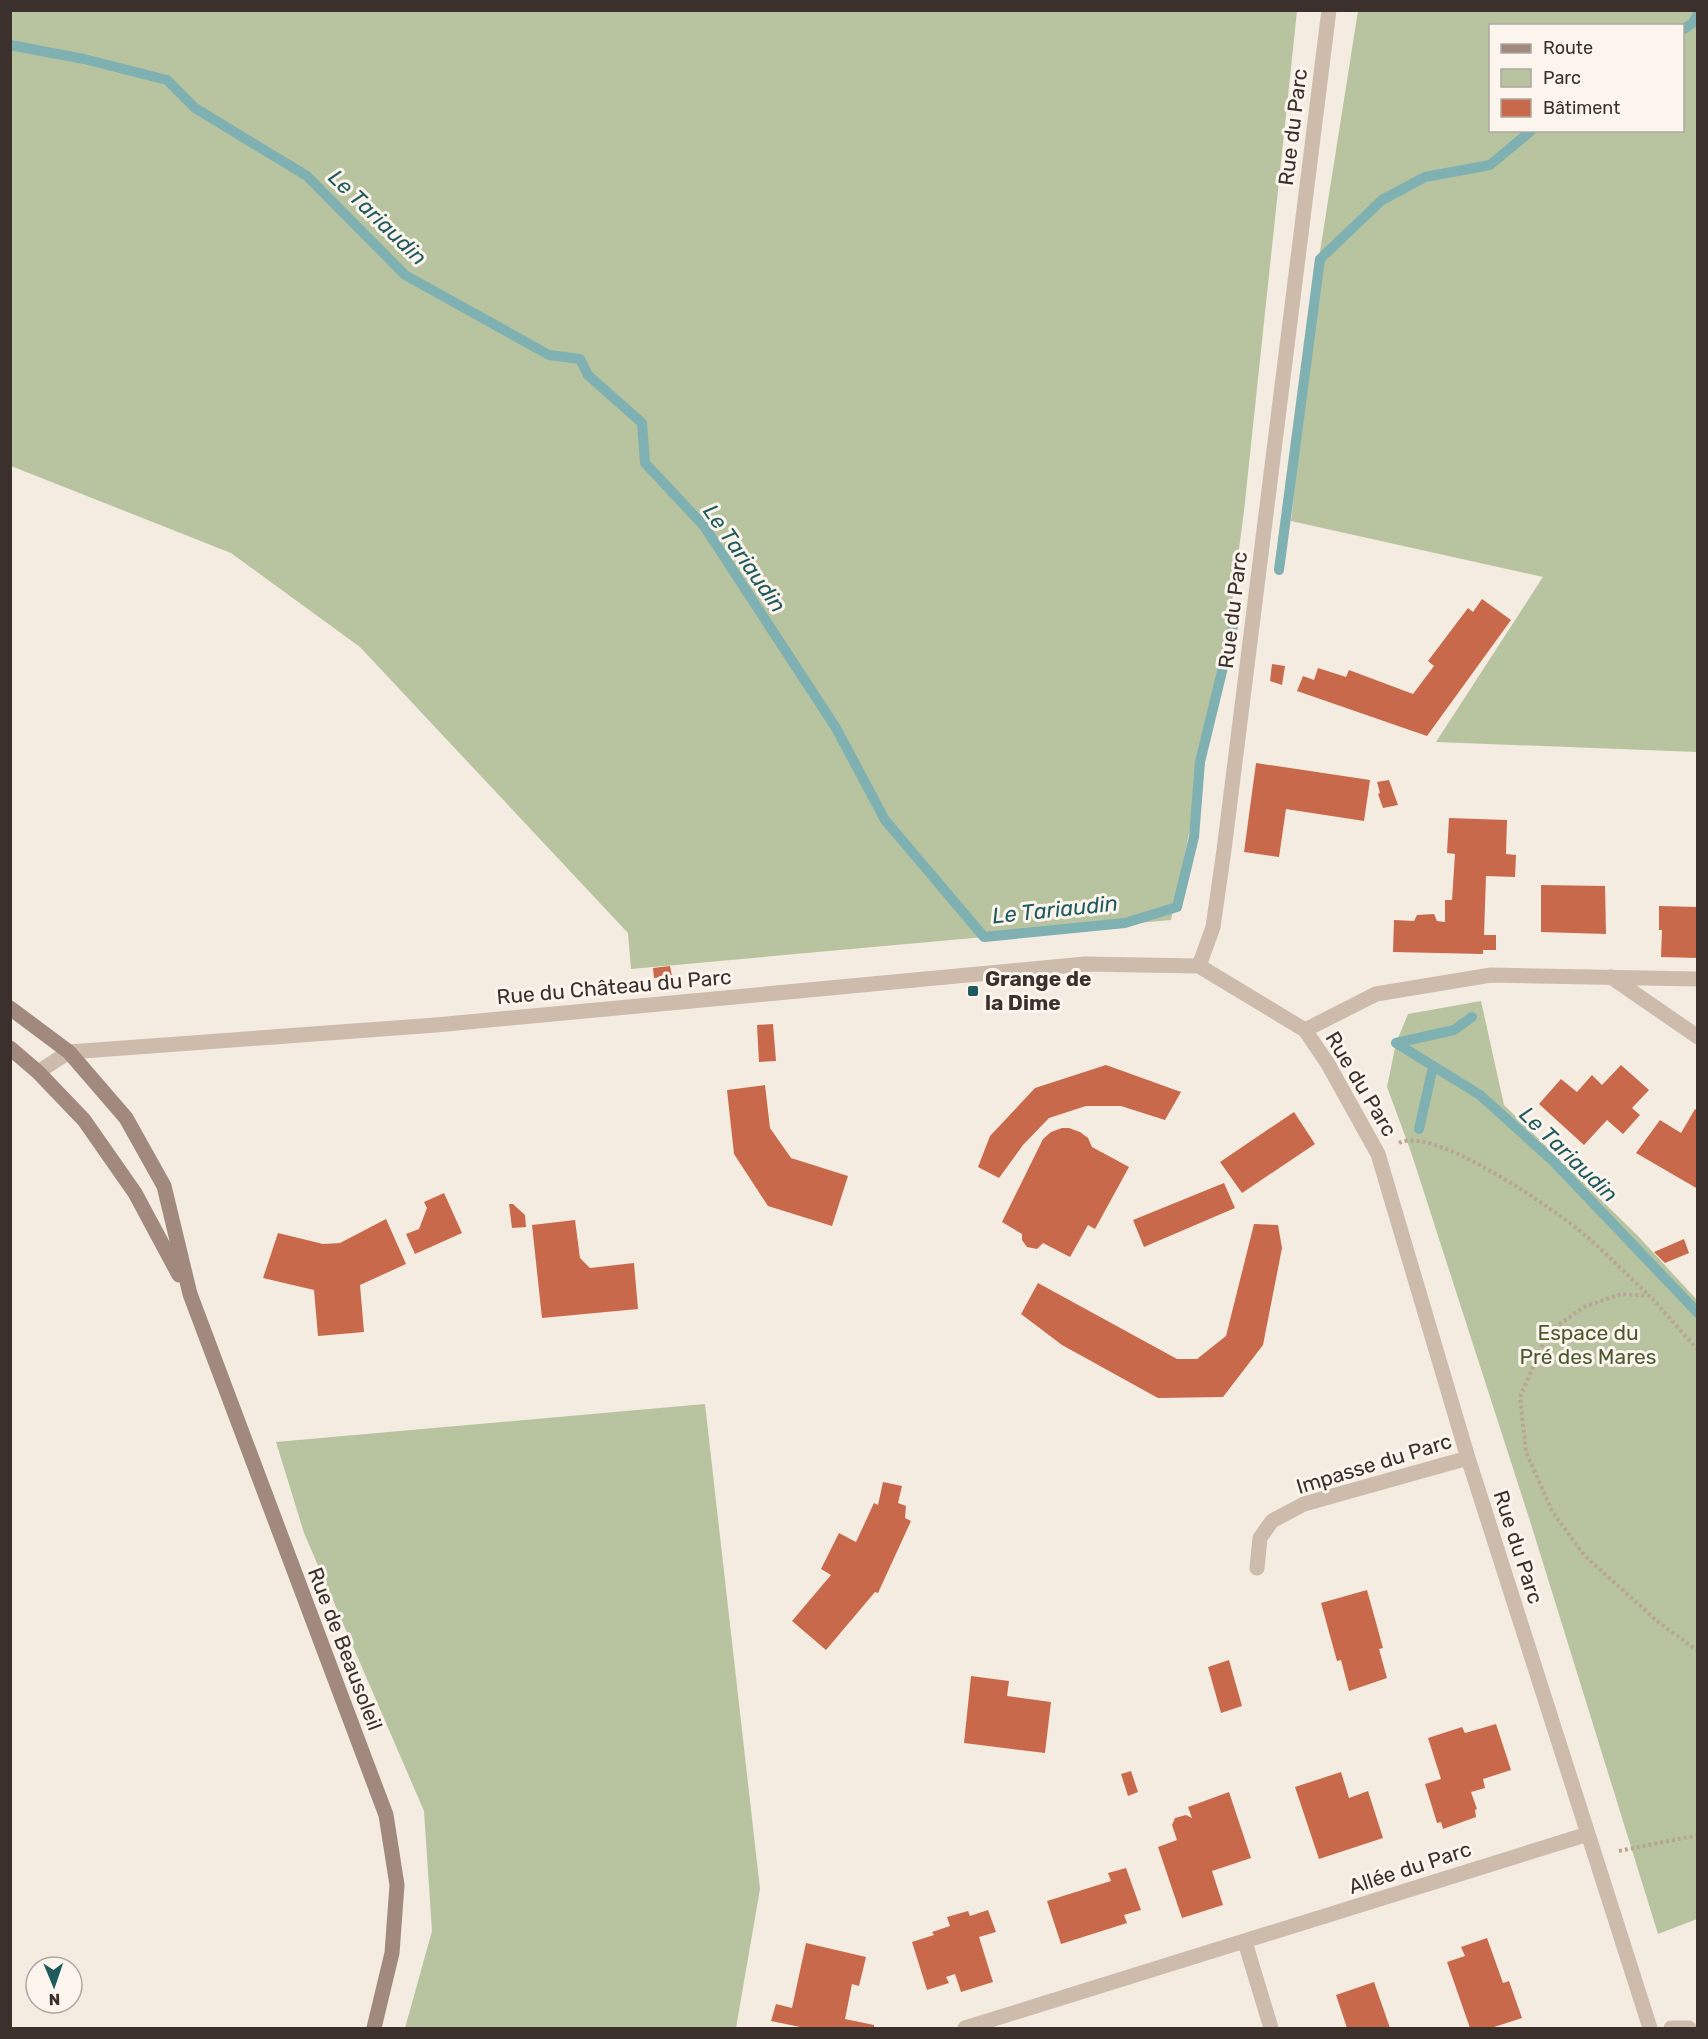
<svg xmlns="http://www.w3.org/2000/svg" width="1708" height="2039" font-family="Rubik,sans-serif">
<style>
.green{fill:#b8c4a0;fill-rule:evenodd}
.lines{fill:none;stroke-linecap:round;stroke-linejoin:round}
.stream{stroke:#7fb0b2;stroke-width:10}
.building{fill:#c8694b}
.path{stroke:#b9a596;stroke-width:4;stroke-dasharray:3 3;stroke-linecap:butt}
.street{stroke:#cdbbac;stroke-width:15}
.secondary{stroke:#a18a7d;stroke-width:15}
.poi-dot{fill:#1f5a5e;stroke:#fbf5ee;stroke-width:2}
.labels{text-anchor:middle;stroke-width:6;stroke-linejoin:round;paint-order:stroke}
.street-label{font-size:21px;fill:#3b302b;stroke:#fbf5ee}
.poi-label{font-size:21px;font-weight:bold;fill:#3b302b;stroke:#fbf5ee;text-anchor:start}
.park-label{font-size:21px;fill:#4a5a2e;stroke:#fbf5ee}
.water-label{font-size:22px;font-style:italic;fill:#1f5a5e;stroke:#fbf5ee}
</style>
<rect width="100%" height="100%" fill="#f4ebe1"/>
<!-- green -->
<path class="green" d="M10,11H1297L1244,511L1223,670L1171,920L631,969L628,933L360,647L231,553L11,466Z
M1358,11H1697V752L1436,742L1543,577L1291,521L1319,258ZM1490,26H1682V130H1490Z
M1481,1001L1504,1105L1638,1236L1697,1300V1919L1658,1934L1530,1521L1411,1152L1387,1087L1396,1043L1408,1014Z
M705,1404L760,1889L736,2028H405L432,1931L424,1811L304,1533L276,1442Z"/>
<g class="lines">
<!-- stream -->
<path class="stream" d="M1682,30L1693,23L1698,14
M10,45L84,59L167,80L195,108L307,176L405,275L549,355L580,359L588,375L642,423L645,463L704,526L836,728L885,820L984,937L1125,923L1177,907L1194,837L1200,762L1233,626
M1279,570L1320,259L1382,200L1425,177L1490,165L1532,130
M1396,1043L1480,1095L1553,1161L1698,1313
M1396,1043L1454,1030L1472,1017
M1419,1129L1433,1067"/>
</g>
<!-- building -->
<path class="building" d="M1482,599L1511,620L1427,736L1297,691L1303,676L1314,680L1318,668L1346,677L1349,670L1413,694L1434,666L1428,661L1468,608L1473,612Z
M1272,664L1285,666L1282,685L1270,681Z
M1256,763L1370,780L1364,821L1286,809L1279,857L1244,852Z
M1389,780L1398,805L1383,808L1378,794L1380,793L1377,782Z
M1449,818L1507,820L1506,854L1516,855L1515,877L1486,876L1484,935H1496V950H1483V954L1393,952L1394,920L1414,921L1417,915L1434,914L1437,921L1445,922V900H1452L1455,854L1447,853Z
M1541,885L1605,886L1606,934L1541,932Z
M1659,906L1698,907V958L1661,957L1662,930H1659Z
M670,966L672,976L654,978L653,968Z
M773,1024L776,1061L759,1062L757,1025Z
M1106,1065L1181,1092L1165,1120L1121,1106H1086L1049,1118L1023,1145L999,1178L978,1167L990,1136L1035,1088Z
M1621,1065L1649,1090L1632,1108L1640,1115L1623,1134L1607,1120L1584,1145L1539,1104L1561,1079L1577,1092L1592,1075L1602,1085Z
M765,1085L770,1128L791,1158L848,1176L832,1226L768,1206L734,1154L727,1090Z
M1695,1109L1698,1111V1189L1636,1153L1660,1120L1681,1133Z
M1294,1112L1315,1144L1242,1193L1220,1162Z
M1062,1128H1069L1080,1132L1088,1138L1092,1147L1129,1167L1095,1229L1088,1225L1070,1257L1043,1243L1037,1249L1027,1247L1022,1240V1234L1002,1222L1043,1139L1051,1132Z
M1224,1183L1235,1208L1144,1247L1133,1220Z
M444,1193L462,1233L415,1254L406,1234L419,1229L427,1208L424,1202Z
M509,1204H513L525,1215L526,1227L512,1228Z
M386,1219L406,1264L360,1285L364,1332L318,1336L314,1290L263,1278L278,1233L323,1244L340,1243Z
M575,1220L580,1258L590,1268L634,1263L638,1309L542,1318L532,1225Z
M1254,1224L1278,1225L1282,1248L1263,1345L1223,1397L1158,1398L1062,1345L1021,1314L1038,1283L1177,1359H1197L1226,1336Z
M1684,1239L1689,1253L1665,1263L1654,1252Z
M883,1482L902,1486L898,1503L906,1506L905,1518L911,1521L878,1593L875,1592L826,1650L792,1621L831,1575L821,1569L839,1533L856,1542L874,1503L878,1505Z
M1367,1590L1383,1648L1379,1649L1387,1678L1349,1691L1341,1660L1337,1661L1321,1603Z
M1229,1660L1242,1706L1221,1713L1208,1667Z
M971,1676L1009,1681L1007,1696L1051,1702L1045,1753L964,1743Z
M1496,1724L1511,1770L1483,1779L1485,1788L1471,1792L1477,1809L1475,1810L1476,1817L1443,1829L1441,1822L1437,1823L1425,1784L1441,1779L1428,1738L1462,1727L1465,1733Z
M1131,1771L1138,1792L1128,1796L1121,1774Z
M1341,1772L1349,1798L1368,1791L1383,1838L1319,1859L1295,1787Z
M1229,1792L1251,1858L1212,1871L1223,1905L1182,1918L1158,1847L1177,1840L1172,1825L1175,1818L1186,1815L1192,1818L1188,1807Z
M1126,1868L1141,1910L1124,1915L1127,1923L1061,1944L1047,1901L1111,1881L1108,1873Z
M988,1910L996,1932L979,1937L993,1982L961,1992L955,1974L946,1977L949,1983L927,1990L912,1942L934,1935L932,1932L950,1926L947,1917L968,1911L970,1916Z
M1487,1938L1503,1983L1509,1981L1522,2018L1491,2028H1470L1447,1962L1465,1956L1461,1947Z
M806,1943L866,1957L859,1986L852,1984L845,2019L874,2025V2028H805L771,2021L776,2004L792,2008Z
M1374,1982L1390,2028H1347L1336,1995Z"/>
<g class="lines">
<!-- path -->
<path class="path" d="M1399,1143C1433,1124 1558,1212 1586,1236C1608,1255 1628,1276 1649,1295
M1698,1350L1650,1296L1621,1294L1584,1307L1548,1332L1520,1397L1526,1452L1552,1511L1584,1555L1657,1621L1698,1651
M1619,1851L1698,1835"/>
<!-- street -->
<path class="street" d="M1199,966L1305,1030L1328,1064L1378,1154L1468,1458L1650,2028
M1199,966L1213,927L1224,850L1329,10
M1611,977L1698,1037
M1305,1030L1376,994L1491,975L1698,979
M38,1072L69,1052L436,1025L1085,964L1199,966
M1257,1568L1260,1538L1272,1521L1304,1504L1468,1458
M1245,1942L1271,2028
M965,2028L1588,1834
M1671,2028H1689"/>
<!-- secondary -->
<path class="secondary" d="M10,1008L69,1052L126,1118L164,1186L190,1294L386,1815L397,1885L392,1953L374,2028
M10,1048L38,1072L84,1120L135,1193L179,1275"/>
</g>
<!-- markers -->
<rect class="poi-dot" x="967" y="985" width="12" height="12" rx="3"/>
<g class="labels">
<!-- street labels -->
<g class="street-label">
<text transform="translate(1293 127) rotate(-83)" y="7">Rue du Parc</text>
<text transform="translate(1233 610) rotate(-83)" y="7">Rue du Parc</text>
<text transform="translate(614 987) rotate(-5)" y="7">Rue du Château du Parc</text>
<text transform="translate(1361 1084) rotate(59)" y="7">Rue du Parc</text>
<text transform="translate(1374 1464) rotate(-17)" y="7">Impasse du Parc</text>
<text transform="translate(1518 1547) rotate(72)" y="7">Rue du Parc</text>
<text transform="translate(345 1649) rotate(69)" y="7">Rue de Beausoleil</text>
<text transform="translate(1410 1868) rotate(-18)" y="7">Allée du Parc</text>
</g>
<!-- poi labels -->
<g class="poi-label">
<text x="985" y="986">Grange de<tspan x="985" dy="24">la Dime</tspan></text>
</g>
<!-- park labels -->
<g class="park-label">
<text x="1588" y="1340">Espace du<tspan x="1588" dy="24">Pré des Mares</tspan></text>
</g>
<!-- water labels -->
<g class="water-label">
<text transform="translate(378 217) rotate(44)" y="8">Le Tariaudin</text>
<text transform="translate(745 558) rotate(55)" y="8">Le Tariaudin</text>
<text transform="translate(1055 909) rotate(-6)" y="8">Le Tariaudin</text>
<text transform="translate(1569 1154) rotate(44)" y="8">Le Tariaudin</text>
</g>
</g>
<!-- border -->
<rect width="1708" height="2039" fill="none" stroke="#3b302b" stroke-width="24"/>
<!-- legend -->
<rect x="1489" y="24" width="195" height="108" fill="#fbf5ee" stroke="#aea6a0" stroke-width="1.5"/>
<rect x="1501" y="44" width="30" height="9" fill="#a18a7d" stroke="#aea6a0" stroke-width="1.5"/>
<text x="1543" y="54" font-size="18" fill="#3b302b">Route</text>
<rect x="1501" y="69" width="30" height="18" fill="#b8c4a0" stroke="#aea6a0" stroke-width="1.5"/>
<text x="1543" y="84" font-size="18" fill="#3b302b">Parc</text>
<rect x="1501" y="99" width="30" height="18" fill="#c8694b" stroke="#aea6a0" stroke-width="1.5"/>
<text x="1543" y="114" font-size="18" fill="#3b302b">Bâtiment</text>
<!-- north arrow -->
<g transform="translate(54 1985) rotate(178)"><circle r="28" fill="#fbf5ee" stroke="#aea6a0" stroke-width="1.5"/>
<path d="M0-4.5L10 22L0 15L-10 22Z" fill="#1f5a5e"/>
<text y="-9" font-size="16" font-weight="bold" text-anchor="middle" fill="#3b302b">N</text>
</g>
</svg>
